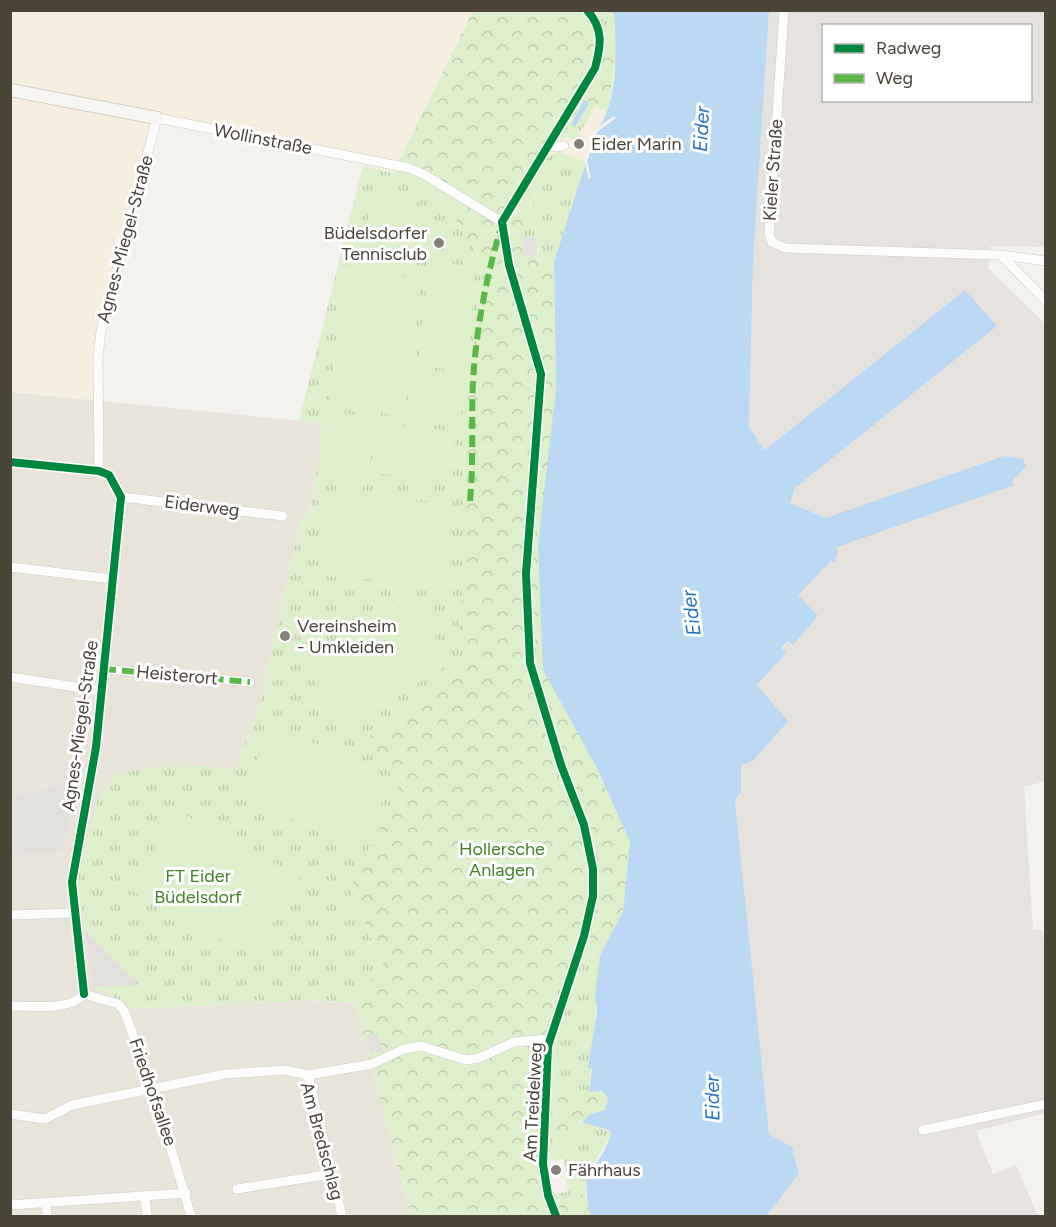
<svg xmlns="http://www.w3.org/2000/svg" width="1056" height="1227" font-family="Figtree,sans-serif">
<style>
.residential{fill:#e8e4da}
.commercial{fill:#f6efe0}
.industrial{fill:#e6e2dd;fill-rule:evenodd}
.grass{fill:url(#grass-tufts)}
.forest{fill:url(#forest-crowns)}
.garden{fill:#deefcb}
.parking{fill:#e3e1dc}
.water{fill:#bbd9f3}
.pier{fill:#f3f2ed}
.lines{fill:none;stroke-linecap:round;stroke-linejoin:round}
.street-casing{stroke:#cfcdc7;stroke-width:10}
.secondary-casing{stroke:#d3d0c4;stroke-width:14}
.street{stroke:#fdfdfc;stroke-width:9}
.secondary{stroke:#f7f6f0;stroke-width:12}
.quiet{stroke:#58b947;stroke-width:6;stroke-dasharray:12 6;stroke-linecap:butt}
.cycleway-casing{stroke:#fff;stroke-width:11}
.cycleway{stroke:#00873e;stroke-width:8}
.poi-dot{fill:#868277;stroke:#fff;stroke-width:2}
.labels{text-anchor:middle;stroke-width:6;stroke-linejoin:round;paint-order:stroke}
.street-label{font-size:18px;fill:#4b4537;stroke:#fff}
.poi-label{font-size:18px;fill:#4b4537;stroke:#fff;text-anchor:start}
.park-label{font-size:18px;fill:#418324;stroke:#fff}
.water-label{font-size:20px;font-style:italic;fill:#2674c1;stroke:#fff}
</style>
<defs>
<pattern id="grass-tufts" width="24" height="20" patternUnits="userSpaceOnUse" patternTransform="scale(1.5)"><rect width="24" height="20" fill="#deefcb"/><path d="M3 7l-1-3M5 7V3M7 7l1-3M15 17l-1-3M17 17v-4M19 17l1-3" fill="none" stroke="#c0ceaf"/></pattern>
<pattern id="forest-crowns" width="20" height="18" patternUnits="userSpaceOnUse" patternTransform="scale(1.5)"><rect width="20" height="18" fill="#deefcb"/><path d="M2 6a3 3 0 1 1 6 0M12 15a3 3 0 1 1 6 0" fill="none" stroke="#c0ceaf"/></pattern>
</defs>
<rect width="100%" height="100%" fill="#f3f2ed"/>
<!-- residential -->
<path class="residential" d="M10,392L323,423L316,482L308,515L302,516L259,705L236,770L172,764L78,886L93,987L355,1003L411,1216H11Z"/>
<!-- commercial -->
<path class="commercial" d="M10,11H473L393,173L363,166L364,161L158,119L102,332L101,400L11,392Z
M596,105L606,111L586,162L559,152L548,156L559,138L565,136L575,141Z"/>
<!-- industrial -->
<path class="industrial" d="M769,11H1045V247L991,246L988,268L1045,324L1046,781L1024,787L1033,930H1042L1045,950V1113L976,1131L993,1174L1016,1165L1038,1216H766L799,1174L792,1147L769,1134L735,800L741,792V764L757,685L786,653L781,647L788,641L792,645L818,617L797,595L831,561L834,563L790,503L766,451L749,427L753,264ZM824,26H1030V100H824Z"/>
<!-- grass -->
<path class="grass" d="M590,11H608L614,14L616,54L605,42Z
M584,98L596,105L575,141L568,137L570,133L566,130Z
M559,152L586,162L554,262L537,257L538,249L524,236L527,210L533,205L535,194L529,187L548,156Z
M363,166L422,180L438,190L482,263L464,433L466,513L460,628L466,667L369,737L400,788L350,888L383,964L355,1003L314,1000L135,1009L93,987L78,886L79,866L98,797L116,774L171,764L236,769L259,705L302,516L309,515L316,482L322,424L299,421Z
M584,951L600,955L589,1092L548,1089L551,1040L556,1020L561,1021Z
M582,1122L609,1130L611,1134L587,1176L585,1193L556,1203L553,1194L568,1192L564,1159L548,1161V1152L571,1149V1124Z"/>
<!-- forest -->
<path class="forest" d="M473,11H590L605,42L616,54L608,113L584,99L566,130L570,133L568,137L559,138L530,187L536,200L527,210L522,254L554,262L556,389L597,768L630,842L623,912L600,955L584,951L561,1021L556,1020L551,1040L548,1089L602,1091L608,1098L605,1110C591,1114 583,1121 571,1125L572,1149L542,1152L551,1205L585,1193L591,1216H411L355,1003L383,963L350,888L400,788L368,737L466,667L460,628L466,513L464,433L482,263L438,190L422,180L393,173Z"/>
<!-- garden -->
<path class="garden" d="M371,191L418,196L413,239L366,234Z
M349,241L411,248L408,272L346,265Z
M429,262L476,267L471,316L424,311Z
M346,269L421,278L404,416L329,406Z
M423,315L471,320L465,371L418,366Z
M418,370L465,375L460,424L412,419Z
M328,412L376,417L367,487L320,481Z
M378,423L456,431L450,481L373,473Z
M324,496L453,504L448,584L319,576Z
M412,599L451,663L343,729L304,665Z
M276,723L392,784L355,852L241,791Z
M176,810L300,877L254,957L132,891Z"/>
<!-- parking -->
<path class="parking" d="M524,236L537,238V257L522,255Z
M79,779L62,852L11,855V798Z
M84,929L138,985L93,987Z
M377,1033L383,1051L370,1055L365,1036Z"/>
<!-- water -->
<path class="water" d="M608,11H769L753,264L749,427L765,450L965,290L997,326L795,488L790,503L826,518L1004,456L1023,459L1026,467L1012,481L1014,485L837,547L838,553L834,563L831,561L798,595L818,616L793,645L788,641L781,647L786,653L757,685L788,721L753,761L741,765V792L735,800L769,1134L792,1147L799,1174L766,1216H591C577,1163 598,1176 611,1134L609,1130L582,1122L590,1114L605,1110L608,1098L602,1091L589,1092L592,1069L588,1068L597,1010L595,995L600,955L623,912L630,842L597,768L543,670L538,546L556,389L554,262L596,131C619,103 616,49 614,14Z
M584,100L589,103L575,127L571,125Z"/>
<!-- pier -->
<path class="pier" d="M614,116L616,118L598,131L593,142L587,162L591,178L589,179L585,163L595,129Z"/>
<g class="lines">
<defs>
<path id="street" d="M784,10L769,234L772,242L785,248L1001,255L1046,261
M1001,255L1046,301
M10,462L99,471L109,475L121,497L96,747L72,882L84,994
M99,471L98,357L101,331L157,118L409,168L425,175L502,222L548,147L564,146
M121,497L283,516
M10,567L112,579
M104,669L250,682
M10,677L102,691
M10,915L74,913
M84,994L118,1004L124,1011L153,1088L191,1216
M10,1006C32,1006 70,1011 84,994
M553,1024C541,1071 536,1172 556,1216
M308,1075L342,1216
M10,1114L45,1119L72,1105L225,1074L285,1070L308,1075L372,1064L404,1049L421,1046L466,1060L479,1058L514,1042L549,1039
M923,1130L1046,1104
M237,1189L332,1174
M145,1196L147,1216
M46,1203L47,1216
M10,1205L186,1193"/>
<path id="secondary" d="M10,90L157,118"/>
</defs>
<!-- street casing -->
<use href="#street" class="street-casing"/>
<!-- secondary casing -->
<use href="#secondary" class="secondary-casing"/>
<!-- street -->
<use href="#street" class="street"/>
<!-- secondary -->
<use href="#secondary" class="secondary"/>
<!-- quiet -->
<path class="quiet" d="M470,501C474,460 471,421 473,381C476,331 486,278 500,231
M104,669L250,682"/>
<defs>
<path id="cycleway" d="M10,462L99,471L109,475L121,497L96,747L72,882L84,994
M556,1216L548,1195L543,1164L548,1046L584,936L593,896V869L584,825L561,765L530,663L526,574L541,374L509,265L502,222L595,68C601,46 604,29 587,10"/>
</defs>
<!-- cycleway casing -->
<use href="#cycleway" class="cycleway-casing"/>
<!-- cycleway -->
<use href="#cycleway" class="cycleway"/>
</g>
<!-- markers -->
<g class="poi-dot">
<circle cx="579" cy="144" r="6"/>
<circle cx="439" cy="243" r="6"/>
<circle cx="285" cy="636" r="6"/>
<circle cx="556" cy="1170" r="6"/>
</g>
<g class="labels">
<!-- street labels -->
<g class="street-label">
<text transform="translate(263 139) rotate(11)" y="6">Wollinstraße</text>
<text transform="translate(773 170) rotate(-86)" y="6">Kieler Straße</text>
<text transform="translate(125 239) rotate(-75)" y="6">Agnes-Miegel-Straße</text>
<text transform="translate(202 506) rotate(7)" y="6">Eiderweg</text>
<text transform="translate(177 675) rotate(5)" y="6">Heisterort</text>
<text transform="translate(80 726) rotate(-82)" y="6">Agnes-Miegel-Straße</text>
<text transform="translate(153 1092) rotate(71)" y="6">Friedhofsallee</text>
<text transform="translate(533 1102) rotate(-87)" y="6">Am Treidelweg</text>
<text transform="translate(322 1141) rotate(75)" y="6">Am Bredschlag</text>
</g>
<!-- poi labels -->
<g class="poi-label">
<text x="591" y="150">Eider Marin</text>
<text x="427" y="239" text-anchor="end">Büdelsdorfer<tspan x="427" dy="21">Tennisclub</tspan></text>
<text x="297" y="632">Vereinsheim<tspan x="297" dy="21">- Umkleiden</tspan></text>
<text x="568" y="1176">Fährhaus</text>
</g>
<!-- park labels -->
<g class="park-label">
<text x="502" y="855">Hollersche<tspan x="502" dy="21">Anlagen</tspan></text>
<text x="198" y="882">FT Eider<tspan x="198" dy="21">Büdelsdorf</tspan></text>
</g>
<!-- water labels -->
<g class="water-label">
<text transform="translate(701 129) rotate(-87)" y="7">Eider</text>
<text transform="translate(691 613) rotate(-97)" y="7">Eider</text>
<text transform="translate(712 1098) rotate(-91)" y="7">Eider</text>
</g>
</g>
<!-- border -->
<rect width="1056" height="1227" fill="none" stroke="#4b4537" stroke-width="24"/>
<!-- legend -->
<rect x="822" y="24" width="210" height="78" fill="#ffffff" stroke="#b7b5af" stroke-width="1.5"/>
<rect x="834" y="44" width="30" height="9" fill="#00873e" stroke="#b7b5af" stroke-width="1.5"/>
<text x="876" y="54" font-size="18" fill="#4b4537">Radweg</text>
<rect x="834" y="74" width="30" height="9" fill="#58b947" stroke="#b7b5af" stroke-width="1.5"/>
<text x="876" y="84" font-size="18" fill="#4b4537">Weg</text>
</svg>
